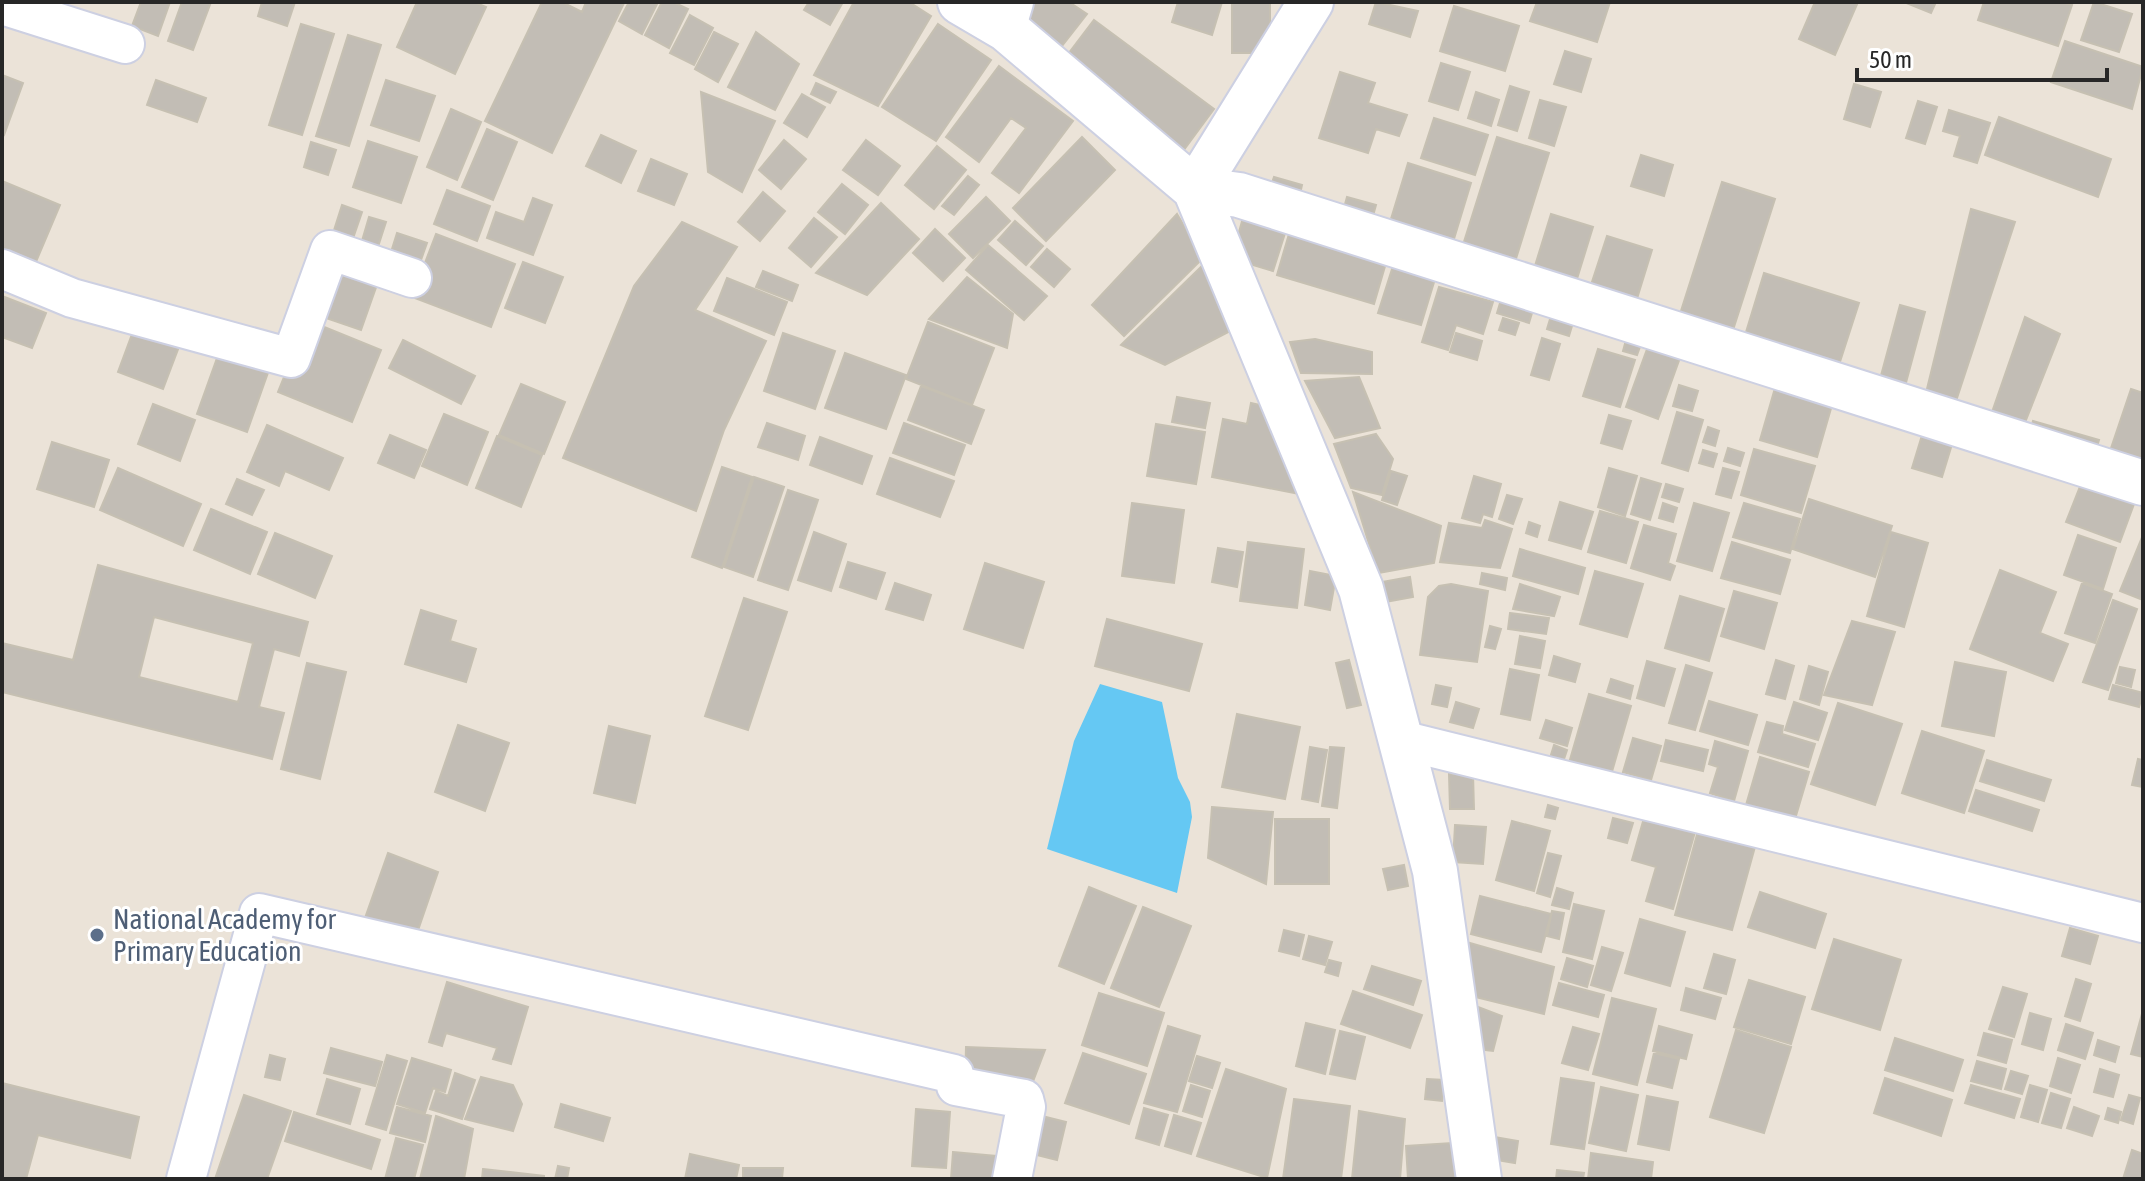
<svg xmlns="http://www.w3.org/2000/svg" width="2145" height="1181" font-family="'Asap Condensed',sans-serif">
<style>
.water{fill:#65c8f3}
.building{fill:#c2bdb5;stroke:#c6c0b2;stroke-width:2;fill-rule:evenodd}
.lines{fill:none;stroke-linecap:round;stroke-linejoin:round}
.minor-casing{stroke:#cdd0e2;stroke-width:42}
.tertiary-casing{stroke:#cdd0e2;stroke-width:48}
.minor{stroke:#fff;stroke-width:38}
.tertiary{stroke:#fff;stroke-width:44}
.service-dot{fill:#5c6f8a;stroke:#fff;stroke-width:3}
.labels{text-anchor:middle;stroke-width:6;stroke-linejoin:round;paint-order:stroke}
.service-label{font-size:28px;fill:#4e5e75;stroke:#fff;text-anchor:start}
</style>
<rect width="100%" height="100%" fill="#ebe3d8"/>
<!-- water -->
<path class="water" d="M1100,684L1162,702L1178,778L1190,802L1192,817L1177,893L1047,849L1074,741Z"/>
<!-- building -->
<path class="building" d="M141,2H170L158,36L132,26Z
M182,2H211L193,50L168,41Z
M262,2H295L287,26L258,16Z
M417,2H474L486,7L455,74L397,47Z
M542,2H562L582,12L586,2L624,3L552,153L485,121Z
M629,2H658L642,34L619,21Z
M662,2H673L688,9L669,48L645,35Z
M809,2H843L830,25L804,10Z
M854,2H909L931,16L878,106L814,75Z
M1020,2H1069L1087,14L1055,55L1012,24Z
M1178,2H1222L1212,35L1172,22Z
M1232,2H1270V53H1232Z
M1376,2L1418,11L1410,37L1369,24Z
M1537,2H1610L1597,42L1530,21Z
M1815,2H1858L1835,55L1799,39Z
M1904,2H1936L1931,13Z
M1984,2H2062L2072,5L2058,46L1978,20Z
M2094,2L2132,14L2119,52L2081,40Z
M1454,6L1519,26L1505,71L1440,51Z
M690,15L713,28L694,65L670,53Z
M1094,20L1214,109L1183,151L1062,62Z
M301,24L334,34L302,135L269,125Z
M938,24L991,60L936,141L882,107Z
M714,32L738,44L718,82L695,69Z
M756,32L799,64L775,110L728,87Z
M348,35L381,45L349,146L316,136Z
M2065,41L2143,67L2132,109L2051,82Z
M1565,51L1591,59L1581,92L1554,84Z
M1441,63L1470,72L1458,110L1429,101Z
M999,66L1073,121L1019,193L992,173L1026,128L1011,118L979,162L946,137Z
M1340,72L1375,83L1368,103L1407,115L1399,136L1376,129L1368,153L1319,138Z
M2,75L23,83L4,135L2,134Z
M156,80L206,98L197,122L147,105Z
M386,80L435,96L419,141L371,125Z
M816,83L836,92L830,103L811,94Z
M1854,84L1881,92L1870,127L1844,119Z
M1510,86L1529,92L1517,131L1498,125Z
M701,92L775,121L742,192L708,172Z
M1476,92L1499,100L1491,126L1468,118Z
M802,94L825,107L807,137L784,123Z
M1540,100L1566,107L1554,146L1529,138Z
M1918,101L1937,107L1925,144L1906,138Z
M451,109L481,122L457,180L427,167Z
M1949,110L1990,123L1977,163L1954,156L1960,136L1943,131Z
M1999,117L2111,159L2098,197L1985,155Z
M1434,118L1488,135L1475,175L1421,158Z
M487,129L517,142L493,200L462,187Z
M601,135L636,151L621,183L586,166Z
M1082,137L1115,170L1046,241L1013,208Z
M1497,137L1549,153L1514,265L1462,248Z
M784,140L806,159L781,189L759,170Z
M866,140L900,166L878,195L843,170Z
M368,141L417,157L401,203L353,187Z
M311,142L336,150L328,175L304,167Z
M937,146L966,170L934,209L905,185Z
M1641,155L1673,165L1664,196L1631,186Z
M651,159L687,174L674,205L638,191Z
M1408,163L1471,183L1450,252L1387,232Z
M968,176L979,185L954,215L942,206Z
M1274,177L1302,185L1298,203L1268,194Z
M2,181L60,205L27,283L2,272Z
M1722,182L1775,199L1733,330L1680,314Z
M842,184L868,205L845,234L818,212Z
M447,190L490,206L477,241L434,224Z
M763,192L785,211L760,241L738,222Z
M986,197L1010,221L973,258L949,234Z
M1347,197L1376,205L1371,223L1342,215Z
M533,198L552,205L533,255L487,238L496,212L524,222Z
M881,203L919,239L867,295L816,273Z
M342,205L362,212L349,250L330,243Z
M1971,209L2015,222L1955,404L1925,397Z
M1177,214L1203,258L1124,336L1092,305Z
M1244,214L1287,227L1273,271L1243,262L1236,243Z
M1551,214L1593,227L1576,282L1534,269Z
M369,217L386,222L375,256L359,251Z
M814,218L837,237L811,267L789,248Z
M1015,221L1043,246L1026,265L998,240Z
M682,222L737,247L695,310L766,341L724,430L696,511L563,458L634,286Z
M935,229L965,258L943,281L913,253Z
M397,233L427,243L416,274L387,265Z
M436,234L515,264L491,327L412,297Z
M1289,234L1386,263L1374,304L1277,275Z
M1607,236L1652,250L1635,305L1589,291Z
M988,245L1047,296L1024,320L966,270Z
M1047,249L1070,269L1054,287L1031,267Z
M337,261L380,276L361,330L317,315Z
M523,262L563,277L545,323L505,308Z
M1202,266L1234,329L1165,365L1121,345Z
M1393,266L1435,279L1421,325L1378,313Z
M763,271L798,285L792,301L756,287Z
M1764,273L1859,303L1837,371L1743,342Z
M967,277L1013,314L1007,348L929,319Z
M727,278L787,302L774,335L714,311Z
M1439,287L1493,302L1483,334L1456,325L1448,350L1422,342Z
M1503,293L1535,303L1529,323L1497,313Z
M2,296L46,313L32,348L2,337Z
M1900,305L1925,312L1904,390L1879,383Z
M1553,309L1575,316L1569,336L1547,329Z
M2025,317L2060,334L2024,425L1991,415Z
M138,318L183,336L163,389L118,372Z
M1503,318L1519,323L1515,335L1499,330Z
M307,320L381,350L352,422L278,392Z
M928,322L994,348L972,405L906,379Z
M783,333L835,351L815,409L764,391Z
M1456,333L1482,341L1477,360L1450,352Z
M1542,338L1560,344L1549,380L1531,375Z
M1315,339L1372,352V374L1301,373L1290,342Z
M403,340L475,376L461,404L389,368Z
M1626,340L1641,344L1637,355L1623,351Z
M1650,341L1682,352L1658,419L1626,407Z
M221,347L271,364L247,432L197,414Z
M1598,349L1635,360L1620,407L1583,396Z
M845,353L906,375L886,429L825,408Z
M1359,377L1380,428L1335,438L1305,381Z
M521,384L565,402L544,454L499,435Z
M1679,385L1698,391L1692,411L1673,406Z
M921,386L984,410L971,444L908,420Z
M1775,388L1832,405L1817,457L1760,440Z
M2131,389L2143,393V465L2109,454Z
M1177,397L1210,403L1205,428L1172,422Z
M1251,403L1269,407L1299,494L1212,477L1223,419L1247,424Z
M153,404L195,420L180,461L138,444Z
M1677,412L1703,420L1688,471L1662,463Z
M444,414L488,432L467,485L422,466Z
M1609,415L1631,421L1622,449L1601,443Z
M2033,421L2099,440L2095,454L2029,434Z
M767,423L805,436L798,460L758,447Z
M904,423L965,445L954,475L893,453Z
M1156,424L1205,432L1196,484L1147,476Z
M267,425L343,458L329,490L285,471L279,486L247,472Z
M1708,427L1719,431L1715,446L1703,442Z
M1923,432L1953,441L1942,477L1912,468Z
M1376,434L1393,459L1382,495L1351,488L1334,444Z
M390,435L426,450L414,478L378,463Z
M497,436L542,455L521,507L476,488Z
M820,437L872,456L862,484L810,465Z
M52,442L109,460L94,507L37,489Z
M1728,448L1744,453L1740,466L1724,461Z
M1754,449L1815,466L1801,513L1741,495Z
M1703,450L1717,454L1713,467L1699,463Z
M890,458L954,481L940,517L877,494Z
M722,467L752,477L722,568L692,557Z
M118,468L201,504L183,546L100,510Z
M1609,468L1637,476L1625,516L1598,507Z
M1723,468L1739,472L1731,498L1716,494Z
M1391,471L1407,476L1397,505L1382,500Z
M1474,476L1501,484L1492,517L1483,514L1480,523L1462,518Z
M754,477L784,487L753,577L724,567Z
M1641,478L1661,484L1650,520L1631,514Z
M237,479L264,490L252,515L226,504Z
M1666,484L1683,489L1679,502L1662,497Z
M2081,484L2134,504L2120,542L2066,522Z
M788,490L818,500L788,590L758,580Z
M1353,492L1441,526L1434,563L1378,573Z
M1507,495L1522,499L1513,524L1499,519Z
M1809,499L1892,526L1875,577L1793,549Z
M1560,502L1593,512L1581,549L1549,540Z
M1132,503L1184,510L1174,583L1122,576Z
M1663,503L1677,508L1673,522L1659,518Z
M1694,503L1729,513L1712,571L1677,561Z
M1744,503L1800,519L1790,553L1733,537Z
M211,509L267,532L250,574L194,550Z
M1600,511L1638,522L1626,563L1588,552Z
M1485,520L1512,529L1500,568L1440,562L1449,523L1482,528Z
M1529,522L1540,526L1537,537L1526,533Z
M1644,525L1676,534L1668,563L1675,566L1670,580L1631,568Z
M814,532L846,544L831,591L798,580Z
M1891,532L1928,543L1904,627L1867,616Z
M275,533L332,556L315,598L258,574Z
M2078,535L2116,548L2103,589L2064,575Z
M2143,535V600L2120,591Z
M1248,542L1304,549L1297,608L1240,601Z
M1732,542L1790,560L1780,594L1721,578Z
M1218,548L1243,552L1237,587L1212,582Z
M1520,549L1585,568L1578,594L1513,576Z
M848,562L885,573L876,599L840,587Z
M985,563L1044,582L1023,648L964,629Z
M98,565L308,622L299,656L274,649L259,707L284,713L272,759L2,692V643L73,660ZM154,617L253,643L238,702L139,677Z
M2000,570L2056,592L2040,633L2068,644L2053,681L1970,649Z
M1310,571L1336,576L1330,610L1305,605Z
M1595,571L1643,584L1627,637L1580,624Z
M1482,573L1507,578L1505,590L1480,584Z
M1410,577L1413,597L1385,602L1382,582Z
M895,583L931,595L923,620L886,609Z
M2082,583L2112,594L2095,643L2065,633Z
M1451,584L1488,591L1477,662L1420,655L1428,597L1439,586Z
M1520,584L1560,597L1554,616L1513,609Z
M1734,591L1777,603L1764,649L1721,636Z
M1680,596L1724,609L1709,661L1665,648Z
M744,598L787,612L748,730L705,716Z
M2113,600L2137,609L2108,690L2083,682Z
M421,610L456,621L450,641L476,649L466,682L405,664Z
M1510,613L1549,618L1546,634L1508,629Z
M1107,619L1202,644L1189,691L1095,666Z
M1852,621L1895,632L1872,705L1824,695Z
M1490,626L1501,629L1495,649L1485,647Z
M1520,636L1545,641L1540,668L1515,664Z
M1554,656L1580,664L1575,682L1549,675Z
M1349,660L1361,705L1347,708L1336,663Z
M1776,660L1794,666L1785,699L1766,694Z
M1647,661L1675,669L1664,706L1637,698Z
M1955,662L2006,672L1994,736L1942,726Z
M307,663L346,672L320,779L281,769Z
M1686,665L1712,673L1695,730L1669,723Z
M1809,666L1828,672L1819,705L1800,699Z
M2120,667L2135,670L2131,687L2116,683Z
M1510,669L1539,675L1530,720L1501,714Z
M1611,679L1633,686L1630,699L1607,692Z
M1436,685L1451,688L1447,707L1432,704Z
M2113,685L2143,693L2139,707L2109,699Z
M1589,694L1631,706L1611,775L1569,763Z
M1709,701L1757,715L1748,745L1700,731Z
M1456,702L1479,709L1473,728L1450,722Z
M1794,702L1827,713L1818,740L1785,730Z
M1838,703L1902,724L1875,805L1811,784Z
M1237,714L1300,727L1285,799L1222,787Z
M1546,720L1572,728L1567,746L1540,738Z
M1767,722L1783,726L1782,734L1815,744L1808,767L1758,752Z
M458,725L509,743L485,811L435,792Z
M609,726L650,736L635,803L594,793Z
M1922,731L1984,751L1964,813L1902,793Z
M1633,738L1661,746L1651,780L1623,772Z
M1666,740L1708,750L1703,771L1661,761Z
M1715,741L1748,751L1734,801L1710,793L1718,767L1709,764Z
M1554,745L1567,750L1563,762L1550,758Z
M1310,747L1327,750L1318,802L1302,799Z
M1330,747L1344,748L1337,808L1322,806Z
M1760,757L1809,772L1795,819L1746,805Z
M2138,759L2143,760V787L2132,785Z
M1987,760L2051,780L2044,801L1980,781Z
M1449,774H1473L1474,809H1450Z
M1976,790L2039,810L2032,831L1969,811Z
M1548,805L1558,808L1555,819L1545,817Z
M1212,807L1273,812L1266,884L1208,858Z
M1613,818L1633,823L1627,843L1608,838Z
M1644,818L1695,832L1673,909L1646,901L1656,867L1632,860Z
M1275,819H1329V884H1275Z
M1701,820L1758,836L1732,930L1675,915Z
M1512,821L1550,831L1534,891L1496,880Z
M1455,825L1486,827L1483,864L1453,862Z
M388,853L438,872L415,939L364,921Z
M1548,853L1561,856L1550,897L1537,893Z
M1404,865L1408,886L1388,890L1383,869Z
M1089,887L1136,906L1104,984L1059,966Z
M1557,888L1573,893L1569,909L1552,905Z
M1760,892L1826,914L1815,948L1748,927Z
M1480,896L1551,914L1541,952L1471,934Z
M1574,904L1604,911L1592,959L1563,952Z
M1143,907L1191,926L1159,1007L1111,988Z
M1552,911L1564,913L1559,939L1547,936Z
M1640,919L1685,932L1670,986L1625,973Z
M2070,928L2098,936L2090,964L2062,956Z
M1284,930L1304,935L1299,956L1279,951Z
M1309,936L1332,942L1325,965L1303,959Z
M1456,939L1554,967L1544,1014L1455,992Z
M1834,939L1901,960L1880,1030L1812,1009Z
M1602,947L1623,953L1611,991L1591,985Z
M1714,954L1735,960L1726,994L1704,988Z
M1567,958L1593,966L1587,987L1561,979Z
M1329,960L1341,963L1338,976L1325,972Z
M1372,966L1421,981L1413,1005L1364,989Z
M2076,979L2091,984L2080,1021L2065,1016Z
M1749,980L1805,997L1791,1044L1734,1027Z
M447,982L528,1007L511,1064L493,1059L497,1048L446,1033L442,1046L429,1042Z
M1559,983L1604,995L1598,1017L1553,1005Z
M2003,987L2027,994L2014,1037L1989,1029Z
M1686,988L1721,998L1715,1019L1681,1010Z
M1353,991L1422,1015L1410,1048L1341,1024Z
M1099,993L1164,1013L1147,1066L1082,1045Z
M1612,998L1656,1009L1637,1085L1593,1074Z
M1465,1002L1502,1016L1493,1051L1468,1048Z
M2143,1010V1057L2131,1054Z
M2030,1013L2051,1019L2043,1050L2022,1044Z
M1306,1023L1335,1030L1325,1074L1296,1066Z
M2066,1024L2093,1033L2085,1059L2058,1050Z
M1168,1026L1200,1036L1177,1112L1144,1103Z
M1659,1026L1692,1035L1686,1059L1653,1051Z
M1573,1027L1599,1034L1588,1070L1562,1063Z
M1736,1030L1791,1047L1764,1133L1710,1117Z
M1340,1031L1365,1037L1355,1079L1330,1074Z
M1984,1033L2012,1040L2006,1063L1978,1055Z
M1895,1038L1963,1060L1953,1091L1885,1070Z
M2098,1040L2119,1047L2115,1062L2094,1055Z
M966,1047L1045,1050L1029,1092L965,1083Z
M331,1048L382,1062L375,1086L324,1073Z
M1083,1053L1146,1074L1129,1124L1065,1103Z
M1654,1053L1679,1059L1672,1088L1647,1082Z
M270,1055L285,1059L280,1080L265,1077Z
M387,1055L407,1061L386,1130L366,1124Z
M1197,1056L1220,1063L1212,1088L1189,1081Z
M412,1058L451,1070L445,1092L433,1088L425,1113L397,1104Z
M2058,1058L2080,1065L2071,1093L2050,1086Z
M1977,1061L2006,1069L2001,1089L1971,1081Z
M1226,1069L1286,1089L1267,1178L1197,1156Z
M2100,1069L2119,1075L2113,1097L2094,1092Z
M2011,1071L2028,1076L2022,1094L2005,1089Z
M455,1073L475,1080L462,1119L430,1109L436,1091L448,1096Z
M481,1077L513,1085L522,1104L513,1131L465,1119Z
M1561,1078L1594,1083L1584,1149L1551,1144Z
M1885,1078L1952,1100L1941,1136L1874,1113Z
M327,1079L360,1089L350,1124L317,1114Z
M1427,1079L1444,1080L1442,1101L1425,1099Z
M2,1083L139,1117L130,1158L38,1135L26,1179H2Z
M1191,1085L1210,1091L1202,1117L1183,1111Z
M1971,1085L2020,1099L2014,1118L1965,1103Z
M2030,1085L2047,1090L2038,1122L2021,1117Z
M1601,1087L1638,1095L1626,1151L1589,1143Z
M2051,1093L2070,1099L2061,1128L2042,1123Z
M244,1095L291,1111L267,1179H215Z
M2129,1095L2140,1098L2133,1124L2121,1120Z
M1647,1096L1678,1102L1669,1150L1638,1144Z
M1294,1099L1350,1106L1341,1179H1283Z
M561,1104L610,1118L603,1141L555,1127Z
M397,1107L431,1116L425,1142L390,1133Z
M2074,1107L2099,1116L2092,1136L2067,1128Z
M1144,1108L1168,1115L1159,1145L1136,1138Z
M2108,1108L2121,1112L2118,1123L2105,1119Z
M916,1109L950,1112L946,1168L912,1166Z
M1359,1111L1405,1119L1400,1179H1352Z
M294,1112L380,1140L371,1169L285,1141Z
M1034,1114L1066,1122L1057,1160L1025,1152Z
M1174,1115L1201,1123L1191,1154L1165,1146Z
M436,1116L473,1129L464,1179H420Z
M1483,1135L1518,1141L1515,1163L1479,1157Z
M396,1138L423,1145L414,1179H385Z
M1452,1143L1455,1179H1408L1406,1146Z
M2132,1150L2143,1154V1179H2123Z
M953,1152L1007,1157L1005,1179H951Z
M1591,1153L1653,1162L1651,1179H1588Z
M690,1154L739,1165L736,1179H685Z
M558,1166L569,1168L567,1179H555Z
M743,1168H783L782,1179H743Z
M483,1169L544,1176V1179H482Z
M1557,1170L1584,1173L1583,1179H1556Z"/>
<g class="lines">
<defs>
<path id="minor" d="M2,5L125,44
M1006,29L1014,2
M2,269L72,298L291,358L330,250L412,278
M1401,740L2143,923
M186,1179L259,913L954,1074L956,1086L1024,1099L1026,1107L1012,1179"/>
<path id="tertiary" d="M960,2L1006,29L1195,189L1361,589L1435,871L1479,1179
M1311,2L1195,189L1239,195L2143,483"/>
</defs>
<!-- minor casing -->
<use href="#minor" class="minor-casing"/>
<!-- tertiary casing -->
<use href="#tertiary" class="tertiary-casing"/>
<!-- minor -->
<use href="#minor" class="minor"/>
<!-- tertiary -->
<use href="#tertiary" class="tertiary"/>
</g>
<!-- markers -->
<circle class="service-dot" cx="97" cy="935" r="8"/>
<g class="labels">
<!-- service labels -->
<g class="service-label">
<text x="113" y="929">National Academy for<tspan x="113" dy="32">Primary Education</tspan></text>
</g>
</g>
<!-- border -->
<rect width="2145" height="1181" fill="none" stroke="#272727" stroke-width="8"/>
<!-- scale -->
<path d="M1857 68v12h250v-12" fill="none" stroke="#272727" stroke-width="4"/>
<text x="1869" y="68" font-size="24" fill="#272727" stroke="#ffffff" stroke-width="6" paint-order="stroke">50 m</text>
</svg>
